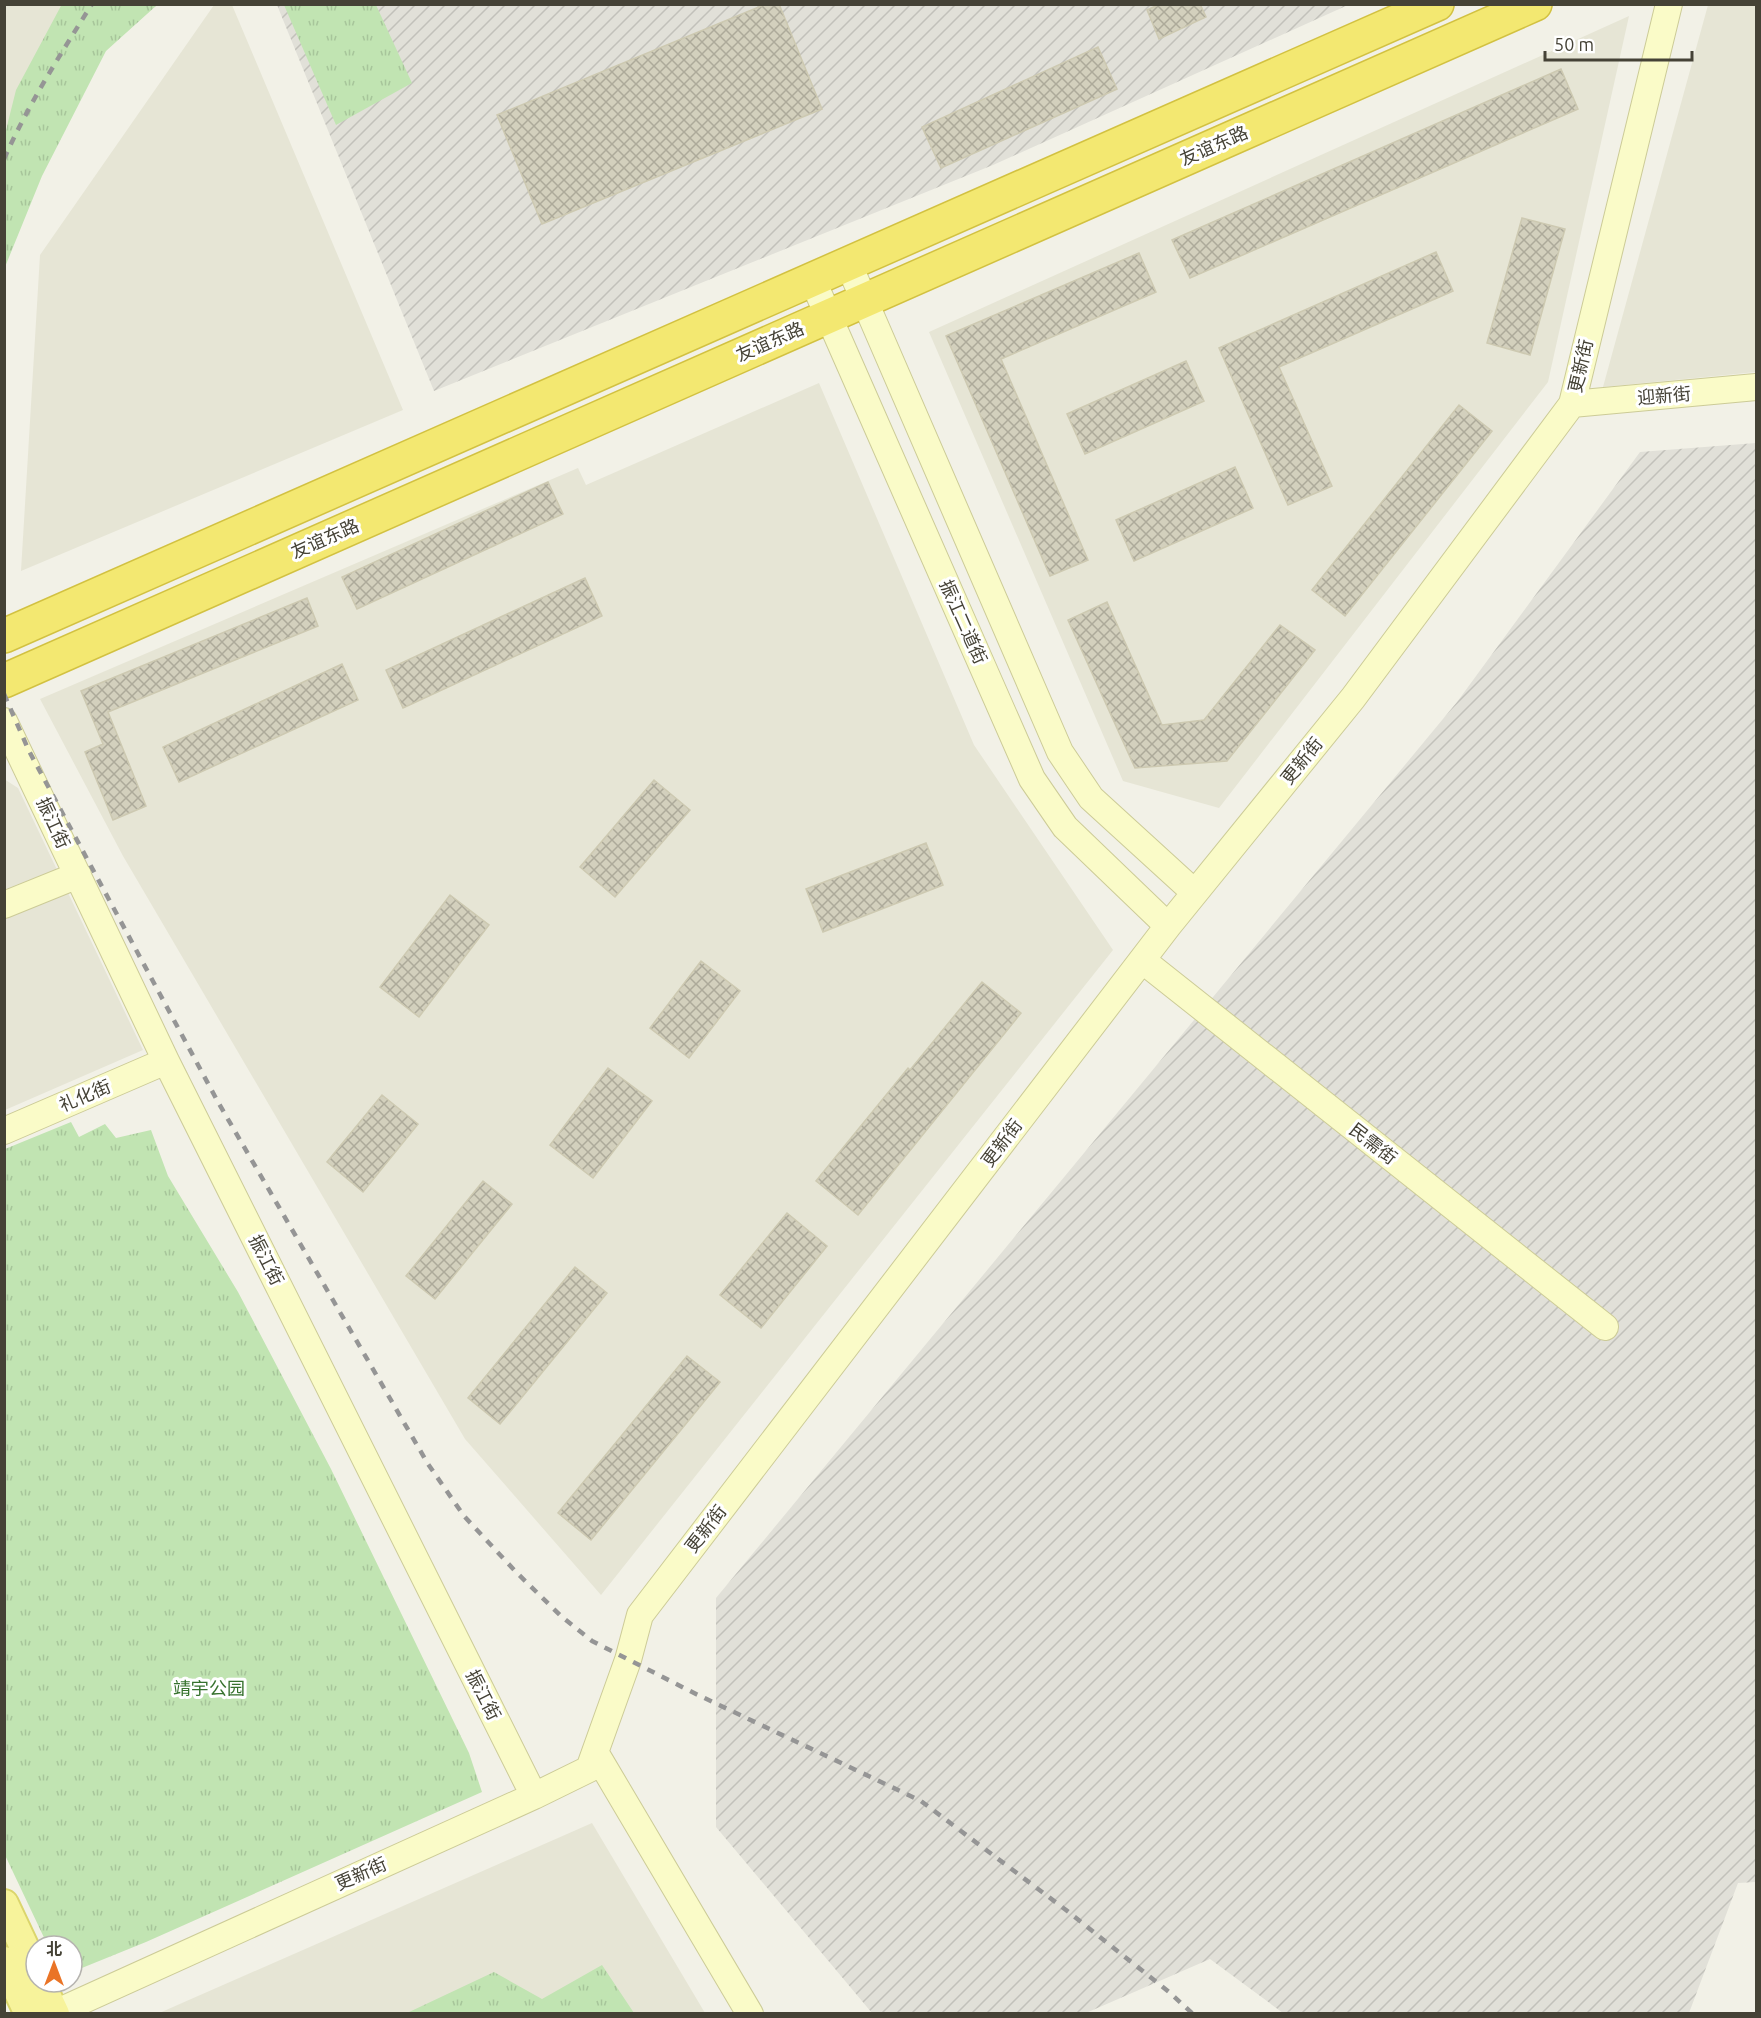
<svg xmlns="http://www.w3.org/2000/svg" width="1761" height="2018" font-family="Ubuntu,'Noto Sans SC',sans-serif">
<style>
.residential{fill:#e6e5d5}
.industrial{fill:url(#industrial-furrows)}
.grass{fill:url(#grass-tufts)}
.building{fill:url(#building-cross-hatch);stroke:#cdc9b1;stroke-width:1.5}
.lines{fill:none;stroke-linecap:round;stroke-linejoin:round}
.secondary-casing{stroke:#cccb97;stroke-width:28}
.primary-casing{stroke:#dbd56c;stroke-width:32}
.highway-casing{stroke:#d2c141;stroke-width:36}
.secondary{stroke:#fafbc8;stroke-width:26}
.primary{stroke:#f7f39b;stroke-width:28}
.highway{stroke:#f3e871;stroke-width:33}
.rail{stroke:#959595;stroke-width:4.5;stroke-dasharray:8 8;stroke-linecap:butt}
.labels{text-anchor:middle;stroke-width:6;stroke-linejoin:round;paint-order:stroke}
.street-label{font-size:18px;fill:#454236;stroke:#fff}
.park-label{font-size:18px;fill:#37722e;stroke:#fff}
</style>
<defs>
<pattern id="industrial-furrows" width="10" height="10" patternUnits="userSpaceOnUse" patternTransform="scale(1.5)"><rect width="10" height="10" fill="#e1e0d8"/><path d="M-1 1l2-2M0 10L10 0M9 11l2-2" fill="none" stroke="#c2c1ba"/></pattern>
<pattern id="grass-tufts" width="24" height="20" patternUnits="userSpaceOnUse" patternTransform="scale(1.5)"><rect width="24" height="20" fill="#c1e4b2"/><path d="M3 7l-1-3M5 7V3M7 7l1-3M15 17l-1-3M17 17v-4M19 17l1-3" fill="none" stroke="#a7c59a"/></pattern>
<pattern id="building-cross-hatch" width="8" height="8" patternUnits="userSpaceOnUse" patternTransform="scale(1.5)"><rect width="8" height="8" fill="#d3d0bd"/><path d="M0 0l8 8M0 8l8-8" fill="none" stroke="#adaa9a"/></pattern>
</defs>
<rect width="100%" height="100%" fill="#f2f1e7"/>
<!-- residential -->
<path class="residential" d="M5,5H77L5,129Z
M214,5H232L403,410L21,571L40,255Z
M1708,5H1756V372L1603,387Z
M1629,16L1548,382L1219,808L1123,781L929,332Z
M819,383L974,745L1113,950L601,1595L465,1439L123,856L40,699L578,468L586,485Z
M4,779L18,788L143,1050L5,1110Z
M592,1823L705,2013L157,2014Z"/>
<!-- industrial -->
<path class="industrial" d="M277,5H1348L993,165L434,391Z
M1756,443V1882L1738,1883L1689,2013H1283L1210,1959L1086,2013H872L716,1827V1598L1457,702L1640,452Z"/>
<!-- grass -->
<path class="grass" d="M62,4L157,5L106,51L42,176L5,267V134L16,90Z
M284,5H376L412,83L336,125Z
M71,1122L79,1137L105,1124L116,1138L151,1130L168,1176L238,1292L331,1469L469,1753L482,1792L146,1942L72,1972V1946H48L4,1853L5,1149Z
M602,1965L634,2013H407L494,1972L542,1999Z"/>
<!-- building -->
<path class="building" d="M766,4H779L822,109L542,224L497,115Z
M1160,4H1200L1206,17L1159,39L1147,10Z
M1098,47L1117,89L941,168L922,127Z
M1561,69L1578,109L1190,278L1172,240Z
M1522,218L1565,229L1530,355L1487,343Z
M1436,252L1453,291L1279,367L1332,486L1288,505L1219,348Z
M1139,253L1156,292L1001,359L1088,560L1050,576L946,336Z
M1186,361L1204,401L1085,454L1067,414Z
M1459,405L1492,431L1345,616L1312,590Z
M1235,467L1253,508L1134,561L1116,520Z
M548,482L563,514L357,609L342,577Z
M585,578L602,616L403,708L386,670Z
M307,598L318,626L108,712L146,806L113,820L85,752L103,744L81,691Z
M1107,602L1162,725L1204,720L1280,625L1315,650L1227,761L1135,768L1068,620Z
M342,664L358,700L179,782L163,747Z
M654,780L690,810L615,897L580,867Z
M926,843L943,885L823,932L806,889Z
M450,895L489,925L419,1017L380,987Z
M701,961L740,991L689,1058L650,1028Z
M982,982L1021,1013L858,1215L816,1181L908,1068L910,1070Z
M608,1068L652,1101L593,1178L550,1145Z
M382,1095L418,1124L363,1192L327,1162Z
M483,1181L512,1204L435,1299L406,1276Z
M787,1213L827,1246L761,1328L720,1295Z
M575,1267L607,1293L500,1424L468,1398Z
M687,1356L720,1382L591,1540L558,1513Z"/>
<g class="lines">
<defs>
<path id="secondary" d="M849,265L1060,752L1091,798L1194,892
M813,281L1032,779L1065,827L1168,926
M1572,404L1756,387
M4,721L166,1061L534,1796
M4,905L78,875
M1142,960L1605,1327
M4,1131L166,1061
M595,1752L750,2014
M55,2013L534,1796L589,1769L628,1660L640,1615L1168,926L1353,698L1572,404L1669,4"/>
<path id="primary" d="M4,1904L36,1972
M4,1961L29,2014
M40,1982L55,2014"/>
<path id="highway" d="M4,636L1437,4
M4,681L1535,4"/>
</defs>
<!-- secondary casing -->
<use href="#secondary" class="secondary-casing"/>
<!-- primary casing -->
<use href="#primary" class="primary-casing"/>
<!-- highway casing -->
<use href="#highway" class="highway-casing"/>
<!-- secondary -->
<use href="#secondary" class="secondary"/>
<!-- primary -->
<use href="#primary" class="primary"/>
<!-- highway -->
<use href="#highway" class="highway"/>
<!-- rail -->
<path class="rail" d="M4,159C28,105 60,55 92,4
M4,694L29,751L218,1102L428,1464L464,1516L516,1572L562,1617L592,1641L696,1694L921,1801L1066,1910L1169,1992L1193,2014"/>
</g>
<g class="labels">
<!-- street labels -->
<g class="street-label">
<text transform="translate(1214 146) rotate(-24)" y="6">友谊东路</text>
<text transform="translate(770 342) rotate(-24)" y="6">友谊东路</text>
<text transform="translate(1581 366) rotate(-77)" y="6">更新街</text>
<text transform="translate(1664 396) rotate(-5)" y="6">迎新街</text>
<text transform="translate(325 539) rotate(-24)" y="6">友谊东路</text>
<text transform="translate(963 622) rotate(66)" y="6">振江二道街</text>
<text transform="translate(1302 761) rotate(-51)" y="6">更新街</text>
<text transform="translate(53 823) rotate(65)" y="6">振江街</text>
<text transform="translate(85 1096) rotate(-23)" y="6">礼化街</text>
<text transform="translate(1002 1143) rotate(-53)" y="6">更新街</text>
<text transform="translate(1373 1144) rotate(38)" y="6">民需街</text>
<text transform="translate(266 1260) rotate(63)" y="6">振江街</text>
<text transform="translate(706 1529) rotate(-52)" y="6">更新街</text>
<text transform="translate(483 1695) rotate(63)" y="6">振江街</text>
<text transform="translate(361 1874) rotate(-24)" y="6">更新街</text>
</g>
<!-- park labels -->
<g class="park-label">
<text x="209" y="1695">靖宇公园</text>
</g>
</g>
<!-- border -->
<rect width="1761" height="2018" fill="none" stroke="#454236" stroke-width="12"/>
<!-- north arrow -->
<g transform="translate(54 1964)"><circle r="28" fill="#ffffff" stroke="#b5b3af" stroke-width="1.5"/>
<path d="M0-4.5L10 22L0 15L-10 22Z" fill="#ea7426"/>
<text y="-9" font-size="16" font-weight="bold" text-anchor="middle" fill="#454236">北</text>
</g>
<!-- scale -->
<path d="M1545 51v9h147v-9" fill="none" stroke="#454236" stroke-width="3"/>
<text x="1554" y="51" font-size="18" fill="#454236" stroke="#ffffff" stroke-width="4.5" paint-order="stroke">50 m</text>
</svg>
